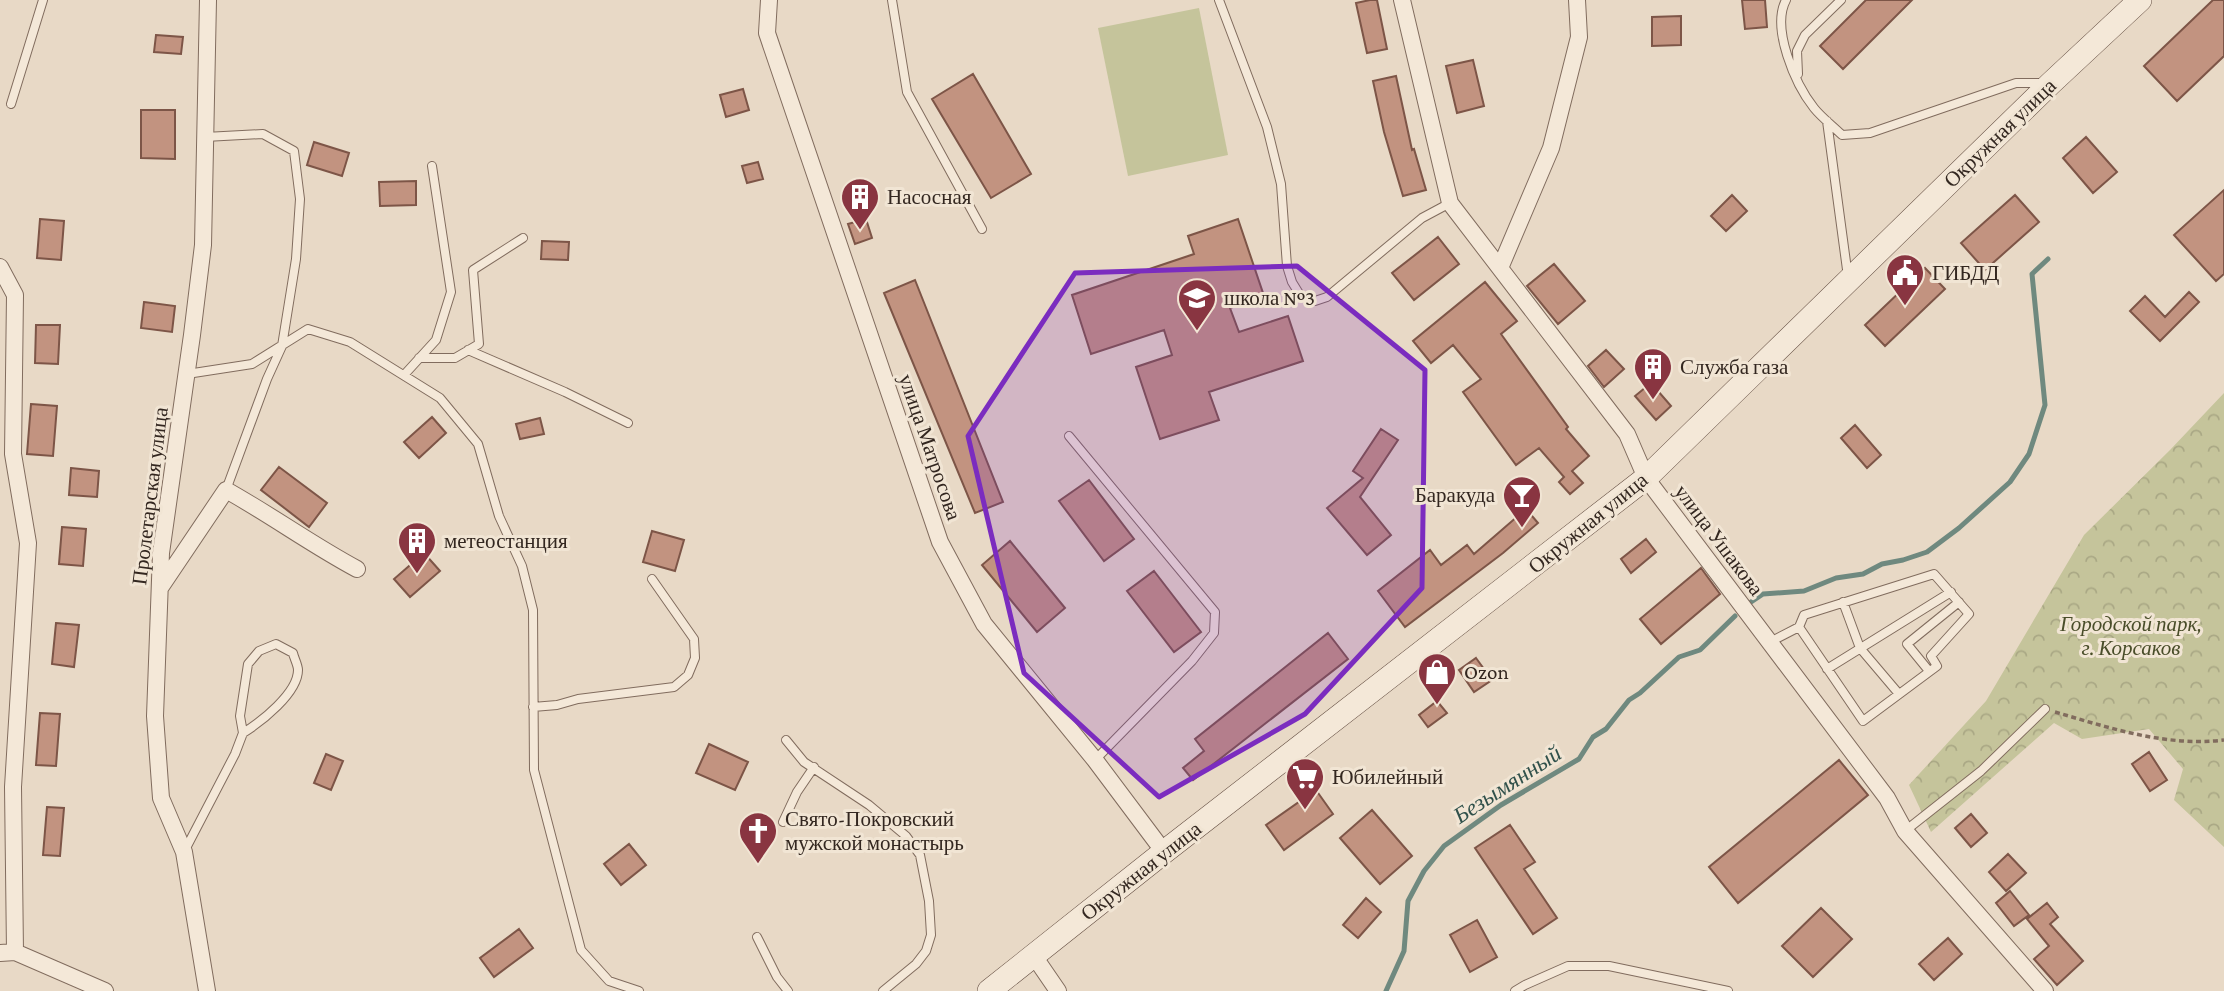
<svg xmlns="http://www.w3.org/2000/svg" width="2224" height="991" font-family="'Crimson Pro',serif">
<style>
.park{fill:url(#park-crowns)}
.pitch{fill:#c5c49b}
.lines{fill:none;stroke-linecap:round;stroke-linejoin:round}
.stream{stroke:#6f897f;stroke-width:5}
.building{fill:#c29380;stroke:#7d5547;stroke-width:2}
.lane-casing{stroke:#816c5e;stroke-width:10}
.street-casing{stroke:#816c5e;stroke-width:18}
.secondary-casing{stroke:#634d41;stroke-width:24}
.path{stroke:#816c5e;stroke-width:3.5;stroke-dasharray:5 3.5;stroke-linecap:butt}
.lane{stroke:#f4e8d8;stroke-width:8}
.street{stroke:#f4e8d8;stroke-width:16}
.secondary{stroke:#f4e8d8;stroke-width:23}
.marked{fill:#7b2cbf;fill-opacity:0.2;stroke:#7b2cbf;stroke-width:5;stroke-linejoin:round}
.labels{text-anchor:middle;stroke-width:6;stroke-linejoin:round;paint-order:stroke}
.street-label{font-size:21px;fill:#332720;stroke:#f1e5d4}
.poi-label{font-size:21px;fill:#332720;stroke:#f1e5d4;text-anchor:start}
.park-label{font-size:21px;font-style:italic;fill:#494d29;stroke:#f1e5d4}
.water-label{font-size:23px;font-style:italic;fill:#31514b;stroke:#f1e5d4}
</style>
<defs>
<pattern id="park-crowns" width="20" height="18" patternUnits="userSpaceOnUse" patternTransform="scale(1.75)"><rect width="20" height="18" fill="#c5c49b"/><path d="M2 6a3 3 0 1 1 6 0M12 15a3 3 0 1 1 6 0" fill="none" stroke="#aaa885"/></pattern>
</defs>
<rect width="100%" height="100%" fill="#e8d9c6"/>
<!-- park -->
<path class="park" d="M2224,393V847L2174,800L2183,769L2149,729L2082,739L2054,723L1931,832L1909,785L1986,701L2084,535L2170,450Z"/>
<!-- pitch -->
<path class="pitch" d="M1199,8L1228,155L1128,176L1098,28Z"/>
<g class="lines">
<!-- stream -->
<path class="stream" d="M1751,602L1763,594L1804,591L1836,578L1863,574L1882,564L1903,560L1927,552L1959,528L2010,482L2029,454L2045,405L2032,274L2048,259
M1386,991L1404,951L1408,901L1424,871L1444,846L1501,805L1579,759L1593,737L1606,729L1629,700L1640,693L1679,657L1700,650L1735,616"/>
</g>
<!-- building -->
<path class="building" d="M1370,0H1377L1387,49L1367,53L1356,3Z
M1742,0H1765L1767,27L1745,29Z
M1866,0H1912L1843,69L1820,46Z
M2213,0H2224V56L2177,101L2144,66Z
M1681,16V45L1652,46V17Z
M156,35L183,37L181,54L154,52Z
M1473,60L1484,106L1457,113L1446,66Z
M973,74L1031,174L991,198L932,99Z
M1396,76L1412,150L1414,149L1426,190L1403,196L1384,132L1373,81Z
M743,89L749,110L726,117L720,95Z
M141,110H175V159L141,158Z
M2086,137L2117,172L2093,193L2063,158Z
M314,142L349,153L342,176L307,165Z
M758,162L763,179L747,183L742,166Z
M416,181V205L380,206L379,182Z
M2224,190V274L2216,281L2174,235Z
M1732,195L1747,211L1726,231L1711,216Z
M2015,195L2039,222L1985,270L1961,243Z
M40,219L64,221L61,260L37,258Z
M866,219L872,238L855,244L848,224Z
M1238,219L1264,296L1230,308L1239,332L1288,316L1303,361L1209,392L1219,420L1160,439L1136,367L1172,355L1164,330L1091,354L1072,295L1194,254L1188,236Z
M1438,237L1459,264L1414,300L1392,273Z
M542,241L569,242L568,260L541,259Z
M1554,264L1585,301L1558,324L1527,286Z
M1925,268L1945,289L1885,346L1865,325Z
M915,280L1003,502L975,513L884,293Z
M1485,282L1517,321L1501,334L1568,427L1566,429L1589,456L1572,471L1583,483L1570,494L1559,482L1564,477L1539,448L1516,465L1463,392L1481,379L1453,345L1431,363L1413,341Z
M2189,292L2199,302L2160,341L2130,311L2145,296L2165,317Z
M144,302L175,306L172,332L141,328Z
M36,325H60L58,364L35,363Z
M1606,350L1624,369L1604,387L1588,366Z
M1651,383L1671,406L1656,420L1635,396Z
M31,404L57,406L53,456L27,454Z
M432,417L446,433L419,458L404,442Z
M540,418L544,434L520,439L516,424Z
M1855,425L1881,455L1867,468L1841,438Z
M1381,429L1398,440L1360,497L1391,535L1367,555L1327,508L1363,478L1353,471Z
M279,467L327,503L309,527L261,490Z
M71,468L99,471L97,497L69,495Z
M1089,480L1134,539L1104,561L1059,501Z
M1526,509L1538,523L1503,553L1405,627L1378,591L1430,550L1441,565L1467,545L1474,554Z
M62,527L86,529L83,566L59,564Z
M652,531L684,540L675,571L643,562Z
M1646,539L1656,552L1631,573L1621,559Z
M1010,541L1065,608L1037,632L982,565Z
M424,553L440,571L410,597L394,579Z
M1701,568L1720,594L1661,644L1640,619Z
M1154,571L1201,632L1174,652L1127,591Z
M56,623L79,625L74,667L52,664Z
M1328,633L1348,659L1193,780L1183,768L1204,751L1195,739Z
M1476,658L1492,680L1474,692L1459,670Z
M1437,701L1447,713L1428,727L1419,715Z
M40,713L60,714L56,766L36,765Z
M709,744L748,762L735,790L696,773Z
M2149,752L2167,780L2150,791L2132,764Z
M326,754L343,761L331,790L314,783Z
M1839,760L1868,795L1738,903L1709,867Z
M1316,790L1333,814L1284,850L1266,825Z
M47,807L64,808L60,856L43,855Z
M1372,810L1412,856L1380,884L1340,838Z
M1971,814L1987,833L1971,847L1955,828Z
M1510,825L1535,862L1524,869L1557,918L1533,934L1475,848Z
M629,844L646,865L621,885L604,864Z
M2008,854L2026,873L2006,891L1989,872Z
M2010,891L2029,915L2014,926L1996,903Z
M1366,898L1381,912L1358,938L1343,925Z
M2047,903L2058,917L2050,924L2083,961L2057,985L2034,959L2049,946L2027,919Z
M1821,908L1852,939L1813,977L1782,946Z
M1477,920L1497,957L1470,972L1450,935Z
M519,929L533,948L494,977L480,958Z
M1948,938L1962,954L1934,980L1919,964Z"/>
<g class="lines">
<defs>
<path id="lane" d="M892,0L907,92L982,229
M1219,0L1267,127L1281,184L1287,266L1292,282L1300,295L1315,301L1327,297L1422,218L1450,203
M1786,0C1771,28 1795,84 1814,108C1822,118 1833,126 1842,135L1870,133L2016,83H2044
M1798,74L1797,51L1805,35L1841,0
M11,104L43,0
M1827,121L1848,277
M205,137L263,134L294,151L300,199L296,259L282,346L267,379L226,490
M468,350L565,392L628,423
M419,358H455L479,344L473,270L523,238
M187,374L252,364L308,329L350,342L440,398L478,444L499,516L522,566L533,610L534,770L581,950L609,981L639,991
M404,375L436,340L451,292L432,166
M1069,436L1215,612L1214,633L1192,661L1095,760
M1843,602L1860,648L1899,694
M1770,642L1799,627L1804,615L1934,574L1969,614L1931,656L1937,666L1863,721L1799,627
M1827,669L1951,592
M1929,671L1907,644L1959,602
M533,707L557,705L578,699L674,687L688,675L695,658L694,639L652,579
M786,740L804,762L869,805L906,836L920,855L929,901L931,935L926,951L916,964L883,991
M783,822L797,792L814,767
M1905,831L1981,771L2045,709
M184,852L235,754L243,733L240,716L248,664L259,651L276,644L293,653C294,658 298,665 298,670C298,693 261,722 243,733
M757,937L777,977L788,991
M1515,991L1525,985L1568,966H1609L1728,991"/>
<path id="street" d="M769,0L767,33L940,542L984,624L1095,760L1164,852
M1402,0L1450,203L1627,434L1646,478L1887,798L1905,831L2045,991
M0,267L15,295L13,454L28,543L13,787L15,952
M1500,268L1551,148L1579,37L1577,0
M160,588L226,490C271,515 312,545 357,569
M0,953L15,952L105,991
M1034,956L1058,991
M207,991L184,852L161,798L155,716L161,553L192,335L203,245L208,0"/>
<path id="secondary" d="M989,991L1164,852L1646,478L2050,84L2140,0"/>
</defs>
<!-- lane casing -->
<use href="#lane" class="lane-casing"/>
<!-- street casing -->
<use href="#street" class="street-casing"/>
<!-- secondary casing -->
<use href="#secondary" class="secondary-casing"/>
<!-- path -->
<path class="path" d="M2055,712C2110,728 2166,747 2224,740"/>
<!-- lane -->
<use href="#lane" class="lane"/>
<!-- street -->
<use href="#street" class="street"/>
<!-- secondary -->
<use href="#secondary" class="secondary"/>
</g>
<!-- marked area -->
<path class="marked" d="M1297,266L1425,370L1422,588L1305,714L1159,797L1024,673L968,436L1075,273Z"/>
<!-- icons -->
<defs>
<symbol id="building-pin" viewBox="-11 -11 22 30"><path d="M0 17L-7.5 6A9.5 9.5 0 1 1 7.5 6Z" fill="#893541" stroke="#f1e5d4"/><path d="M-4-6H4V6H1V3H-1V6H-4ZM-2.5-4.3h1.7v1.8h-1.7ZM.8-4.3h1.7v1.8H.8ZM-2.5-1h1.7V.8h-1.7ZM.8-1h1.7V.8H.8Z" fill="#fff"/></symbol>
<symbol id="civic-pin" viewBox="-11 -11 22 30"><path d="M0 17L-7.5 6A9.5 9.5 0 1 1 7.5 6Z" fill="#893541" stroke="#f1e5d4"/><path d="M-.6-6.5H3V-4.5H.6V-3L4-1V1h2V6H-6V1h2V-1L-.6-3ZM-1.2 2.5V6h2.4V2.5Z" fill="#fff"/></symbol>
<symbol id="school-pin" viewBox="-11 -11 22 30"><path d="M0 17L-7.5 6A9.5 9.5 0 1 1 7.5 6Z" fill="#893541" stroke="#f1e5d4"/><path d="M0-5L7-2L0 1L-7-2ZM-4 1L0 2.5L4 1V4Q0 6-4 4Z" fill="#fff"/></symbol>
<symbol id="bar-pin" viewBox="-11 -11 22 30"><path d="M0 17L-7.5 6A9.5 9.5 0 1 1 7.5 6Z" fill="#893541" stroke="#f1e5d4"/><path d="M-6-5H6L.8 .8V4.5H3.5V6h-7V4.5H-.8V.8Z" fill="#fff"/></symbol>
<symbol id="shop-pin" viewBox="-11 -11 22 30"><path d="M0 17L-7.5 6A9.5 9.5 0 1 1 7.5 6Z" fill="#893541" stroke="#f1e5d4"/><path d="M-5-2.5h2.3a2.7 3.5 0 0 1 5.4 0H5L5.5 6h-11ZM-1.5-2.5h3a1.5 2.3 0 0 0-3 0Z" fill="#fff"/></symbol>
<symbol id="supermarket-pin" viewBox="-11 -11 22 30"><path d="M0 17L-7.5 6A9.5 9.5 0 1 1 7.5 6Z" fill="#893541" stroke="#f1e5d4"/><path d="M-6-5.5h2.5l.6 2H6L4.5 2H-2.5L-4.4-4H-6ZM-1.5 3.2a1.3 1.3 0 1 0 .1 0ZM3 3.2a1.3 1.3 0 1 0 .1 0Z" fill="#fff"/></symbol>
<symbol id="church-pin" viewBox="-11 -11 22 30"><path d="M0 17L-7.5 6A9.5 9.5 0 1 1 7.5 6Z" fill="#893541" stroke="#f1e5d4"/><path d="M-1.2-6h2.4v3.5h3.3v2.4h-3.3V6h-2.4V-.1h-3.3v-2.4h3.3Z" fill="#fff"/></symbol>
</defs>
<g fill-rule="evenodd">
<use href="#building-pin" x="838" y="175" width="44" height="60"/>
<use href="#civic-pin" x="1883" y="251" width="44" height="60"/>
<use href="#school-pin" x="1175" y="276" width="44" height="60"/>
<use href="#building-pin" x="1631" y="345" width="44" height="60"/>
<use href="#bar-pin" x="1500" y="473" width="44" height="60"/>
<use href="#building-pin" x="395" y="519" width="44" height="60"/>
<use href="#shop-pin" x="1415" y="650" width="44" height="60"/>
<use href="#supermarket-pin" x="1283" y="755" width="44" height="60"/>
<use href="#church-pin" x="736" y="809" width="44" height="60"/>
</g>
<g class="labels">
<!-- street labels -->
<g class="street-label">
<text transform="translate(2000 133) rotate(-44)" y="7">Окружная улица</text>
<text transform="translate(930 447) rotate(71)" y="7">улица Матросова</text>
<text transform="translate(150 496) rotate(-83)" y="7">Пролетарская улица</text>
<text transform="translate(1588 523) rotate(-39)" y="7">Окружная улица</text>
<text transform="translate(1719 540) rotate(53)" y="7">улица Ушакова</text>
<text transform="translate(1141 871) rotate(-38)" y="7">Окружная улица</text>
</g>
<!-- poi labels -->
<g class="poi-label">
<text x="887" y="204">Насосная</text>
<text x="1932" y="280">ГИБДД</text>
<text x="1224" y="305">школа №3</text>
<text x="1680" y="374">Служба газа</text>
<text x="1495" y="502" text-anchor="end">Баракуда</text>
<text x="444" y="548">метеостанция</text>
<text x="1464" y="679">Ozon</text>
<text x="1332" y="784">Юбилейный</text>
<text x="785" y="826">Свято-Покровский<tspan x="785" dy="24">мужской монастырь</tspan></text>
</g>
<!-- park labels -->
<g class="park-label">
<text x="2131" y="631">Городской парк,<tspan x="2131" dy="24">г. Корсаков</tspan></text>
</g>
<!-- water labels -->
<g class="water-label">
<text transform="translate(1507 784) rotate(-33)" y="8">Безымянный</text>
</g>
</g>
</svg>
